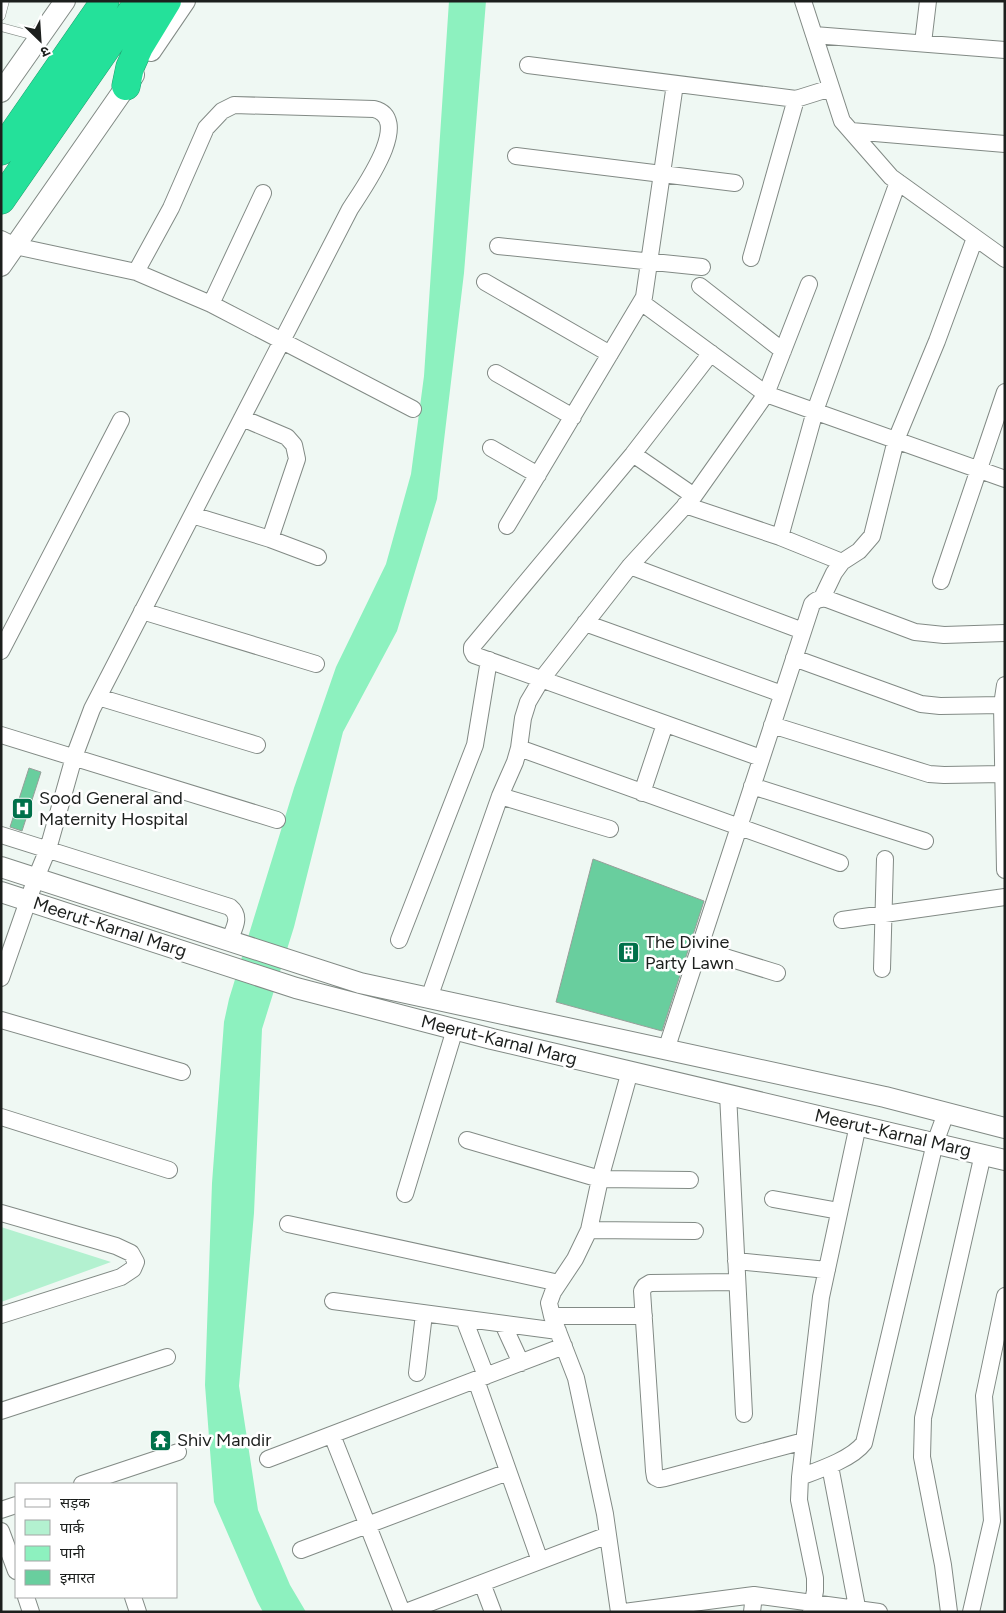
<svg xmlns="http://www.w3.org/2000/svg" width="1006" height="1613" font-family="Figtree,'Noto Sans Devanagari',sans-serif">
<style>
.green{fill:#b3f1d0}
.water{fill:#8df1bf}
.building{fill:#69ce9e;stroke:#979f9a}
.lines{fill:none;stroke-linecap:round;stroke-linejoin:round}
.service-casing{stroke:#828a85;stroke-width:9}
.minor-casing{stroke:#828a85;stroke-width:18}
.tertiary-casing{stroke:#828a85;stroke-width:22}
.motorway-casing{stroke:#219d6e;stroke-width:29}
.service{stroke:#fff;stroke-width:8}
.minor{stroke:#fff;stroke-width:16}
.tertiary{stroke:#fff;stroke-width:20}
.motorway{stroke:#24e19a;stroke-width:28}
.labels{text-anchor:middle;stroke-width:5;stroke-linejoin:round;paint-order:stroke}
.poi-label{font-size:18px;fill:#1c1f1d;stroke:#fff;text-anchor:start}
.street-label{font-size:18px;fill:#1c1f1d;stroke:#fff}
</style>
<rect width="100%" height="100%" fill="#eff8f3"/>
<!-- green -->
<path class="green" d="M1,1227L111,1262L1,1302Z"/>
<!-- water -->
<path class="water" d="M449,1H486L464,273L437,499L397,631L343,732L294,927L262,1029L254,1213L239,1386L258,1510L290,1585L306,1612H263L257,1601L214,1502L205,1385L212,1183L224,1022L229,999L294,788L336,667L386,564L411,474L424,376Z"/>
<!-- building -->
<path class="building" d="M29,768L41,772L22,831L10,827Z
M593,859L704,901L662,1031L556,1002Z"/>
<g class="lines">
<defs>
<path id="service" d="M1,16L5,1
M1,27L38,37"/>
<path id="minor" d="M803,1L842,121L891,177L1005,259
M814,35L1005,50
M923,43L928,1
M528,65L796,99L831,88
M851,131L1005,144
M516,156L735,183
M1,239L15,246L136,272L211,304L413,409
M498,246L702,267
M751,258L796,99
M485,282L610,354
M700,286L783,351
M641,302L766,394L1005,479
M211,304L263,193
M711,353L633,454L472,647V651L474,655L761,758
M496,373L573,417
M242,418L287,437L294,445L297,459L270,539
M491,448L538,475
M633,454L694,496
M685,505L780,537L842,562
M192,515L270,539L318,557
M507,526L644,297L675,84
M780,537L815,411L898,182
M630,566L803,631
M941,581L1005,392
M822,598L834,573L842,562L859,551L872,536L896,440L937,341L975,238
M142,611L316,664
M585,623L782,694
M1,651L121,420
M794,658L921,704L940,706L1002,705
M1005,685L1002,705L1005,870
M98,697L257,745
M772,725L929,774L944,775L1003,774
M1,735L277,820
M519,748L840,863
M752,786L925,841
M642,793L665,724
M500,796L610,829
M1,835L230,907C242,917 234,928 229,941
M842,920L1005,897
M399,940L475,745L489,660
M699,949L777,973
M882,969L885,859
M1,978L36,878L48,849L74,757L92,709L350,209C362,190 414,119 374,109L234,105L222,111L206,128L171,208L136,272
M429,998L500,796L515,762L519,748L523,718L528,702L541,680L630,566L694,496L766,394L809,284
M1,1020L182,1072
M666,1050L812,604C816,599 821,598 827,599L915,632L944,635L1005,633
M728,1094L744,1414
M1,1117L169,1170
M467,1140L600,1179L690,1180
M405,1194L455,1029
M773,1199L839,1211
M1,1213L116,1246L131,1253L136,1262L133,1269L121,1277L1,1315
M288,1224L559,1283
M589,1230L695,1231
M736,1261L827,1270
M737,1282L650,1283L645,1286L642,1291L654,1471L655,1477L659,1479L665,1478L804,1441
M333,1301L558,1331
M552,1316H644
M464,1319L486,1376
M503,1324L521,1363
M417,1373L424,1314
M476,1380L540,1561
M1,1411L167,1357
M332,1435L402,1612
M268,1459L564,1346
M830,1466L858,1612
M800,1477C819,1470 852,1459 864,1443L935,1143L946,1113
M82,1484L178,1452
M1,1510L16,1505
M1,1531L16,1571
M301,1550L508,1472
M482,1583L493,1612
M26,1597L31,1612
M133,1597L138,1612
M406,1612L608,1535
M619,1612L605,1514L576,1378L552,1316L549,1303L553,1292L575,1259L589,1230L600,1179L630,1071
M624,1612L754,1595L879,1612
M752,1612L754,1595
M811,1612L815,1591V1578L799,1500L800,1477L821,1297L858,1125
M949,1612L943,1565L922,1457L923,1418L983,1154
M971,1612L992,1521L984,1396L1005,1296"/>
<path id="tertiary" d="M151,51L185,1
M1,92L65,1
M1,266L134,75
M1,867L360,983L885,1097L1005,1128
M1,892L296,988L492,1039L1005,1160"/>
<path id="motorway" d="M126,86L130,67L139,47L167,1
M1,151L105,1
M1,200L139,1"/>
</defs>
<!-- service casing -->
<use href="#service" class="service-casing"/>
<!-- minor casing -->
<use href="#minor" class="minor-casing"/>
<!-- tertiary casing -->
<use href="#tertiary" class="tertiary-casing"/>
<!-- motorway casing -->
<use href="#motorway" class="motorway-casing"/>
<!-- service -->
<use href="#service" class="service"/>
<!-- minor -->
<use href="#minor" class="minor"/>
<!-- tertiary -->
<use href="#tertiary" class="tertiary"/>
<!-- motorway -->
<use href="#motorway" class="motorway"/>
</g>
<!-- icons -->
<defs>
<symbol id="hospital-square" viewBox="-11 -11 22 22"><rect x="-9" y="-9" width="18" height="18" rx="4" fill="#00714a" stroke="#fff"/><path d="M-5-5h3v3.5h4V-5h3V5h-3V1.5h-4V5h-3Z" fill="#fff"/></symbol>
<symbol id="building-square" viewBox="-11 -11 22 22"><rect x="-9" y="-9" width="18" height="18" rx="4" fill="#00714a" stroke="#fff"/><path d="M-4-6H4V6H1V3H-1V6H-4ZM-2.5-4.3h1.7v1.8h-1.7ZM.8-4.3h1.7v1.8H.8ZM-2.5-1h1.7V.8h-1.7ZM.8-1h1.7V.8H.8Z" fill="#fff"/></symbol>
<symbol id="temple-square" viewBox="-11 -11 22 22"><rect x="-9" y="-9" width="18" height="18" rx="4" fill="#00714a" stroke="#fff"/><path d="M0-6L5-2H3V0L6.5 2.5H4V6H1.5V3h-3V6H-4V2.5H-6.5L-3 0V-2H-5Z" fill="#fff"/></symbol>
</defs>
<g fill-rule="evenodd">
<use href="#hospital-square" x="10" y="796" width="25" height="25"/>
<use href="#building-square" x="616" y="940" width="25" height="25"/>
<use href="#temple-square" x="148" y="1428" width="25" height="25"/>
</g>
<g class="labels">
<!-- poi labels -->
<g class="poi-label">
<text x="39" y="804">Sood General and<tspan x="39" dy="21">Maternity Hospital</tspan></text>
<text x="645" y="948">The Divine<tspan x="645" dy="21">Party Lawn</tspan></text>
<text x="177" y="1446">Shiv Mandir</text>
</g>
<!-- street labels -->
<g class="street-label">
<text transform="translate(110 927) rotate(18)" y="6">Meerut-Karnal Marg</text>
<text transform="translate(499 1040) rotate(14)" y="6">Meerut-Karnal Marg</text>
<text transform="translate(893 1133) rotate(13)" y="6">Meerut-Karnal Marg</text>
</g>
</g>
<!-- border -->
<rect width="1006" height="1613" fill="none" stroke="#1c1f1d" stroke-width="5"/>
<!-- legend -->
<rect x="15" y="1483" width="162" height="115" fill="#ffffff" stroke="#a4a5a5"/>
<rect x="25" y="1499" width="25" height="8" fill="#ffffff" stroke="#a4a5a5"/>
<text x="60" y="1508" font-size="15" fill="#1c1f1d">सड़क</text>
<rect x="25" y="1520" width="25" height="15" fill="#b3f1d0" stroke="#a4a5a5"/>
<text x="60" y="1533" font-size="15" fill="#1c1f1d">पार्क</text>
<rect x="25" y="1546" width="25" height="15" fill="#8df1bf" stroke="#a4a5a5"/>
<text x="60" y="1558" font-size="15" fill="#1c1f1d">पानी</text>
<rect x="25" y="1570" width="25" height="15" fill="#69ce9e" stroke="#a4a5a5"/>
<text x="60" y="1583" font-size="15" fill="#1c1f1d">इमारत</text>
<!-- north arrow -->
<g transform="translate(40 40) rotate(155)" stroke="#ffffff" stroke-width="4" paint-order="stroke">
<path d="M0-4L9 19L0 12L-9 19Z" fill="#1c1f1d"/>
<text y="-8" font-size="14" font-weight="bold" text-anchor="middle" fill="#1c1f1d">उ</text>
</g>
</svg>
